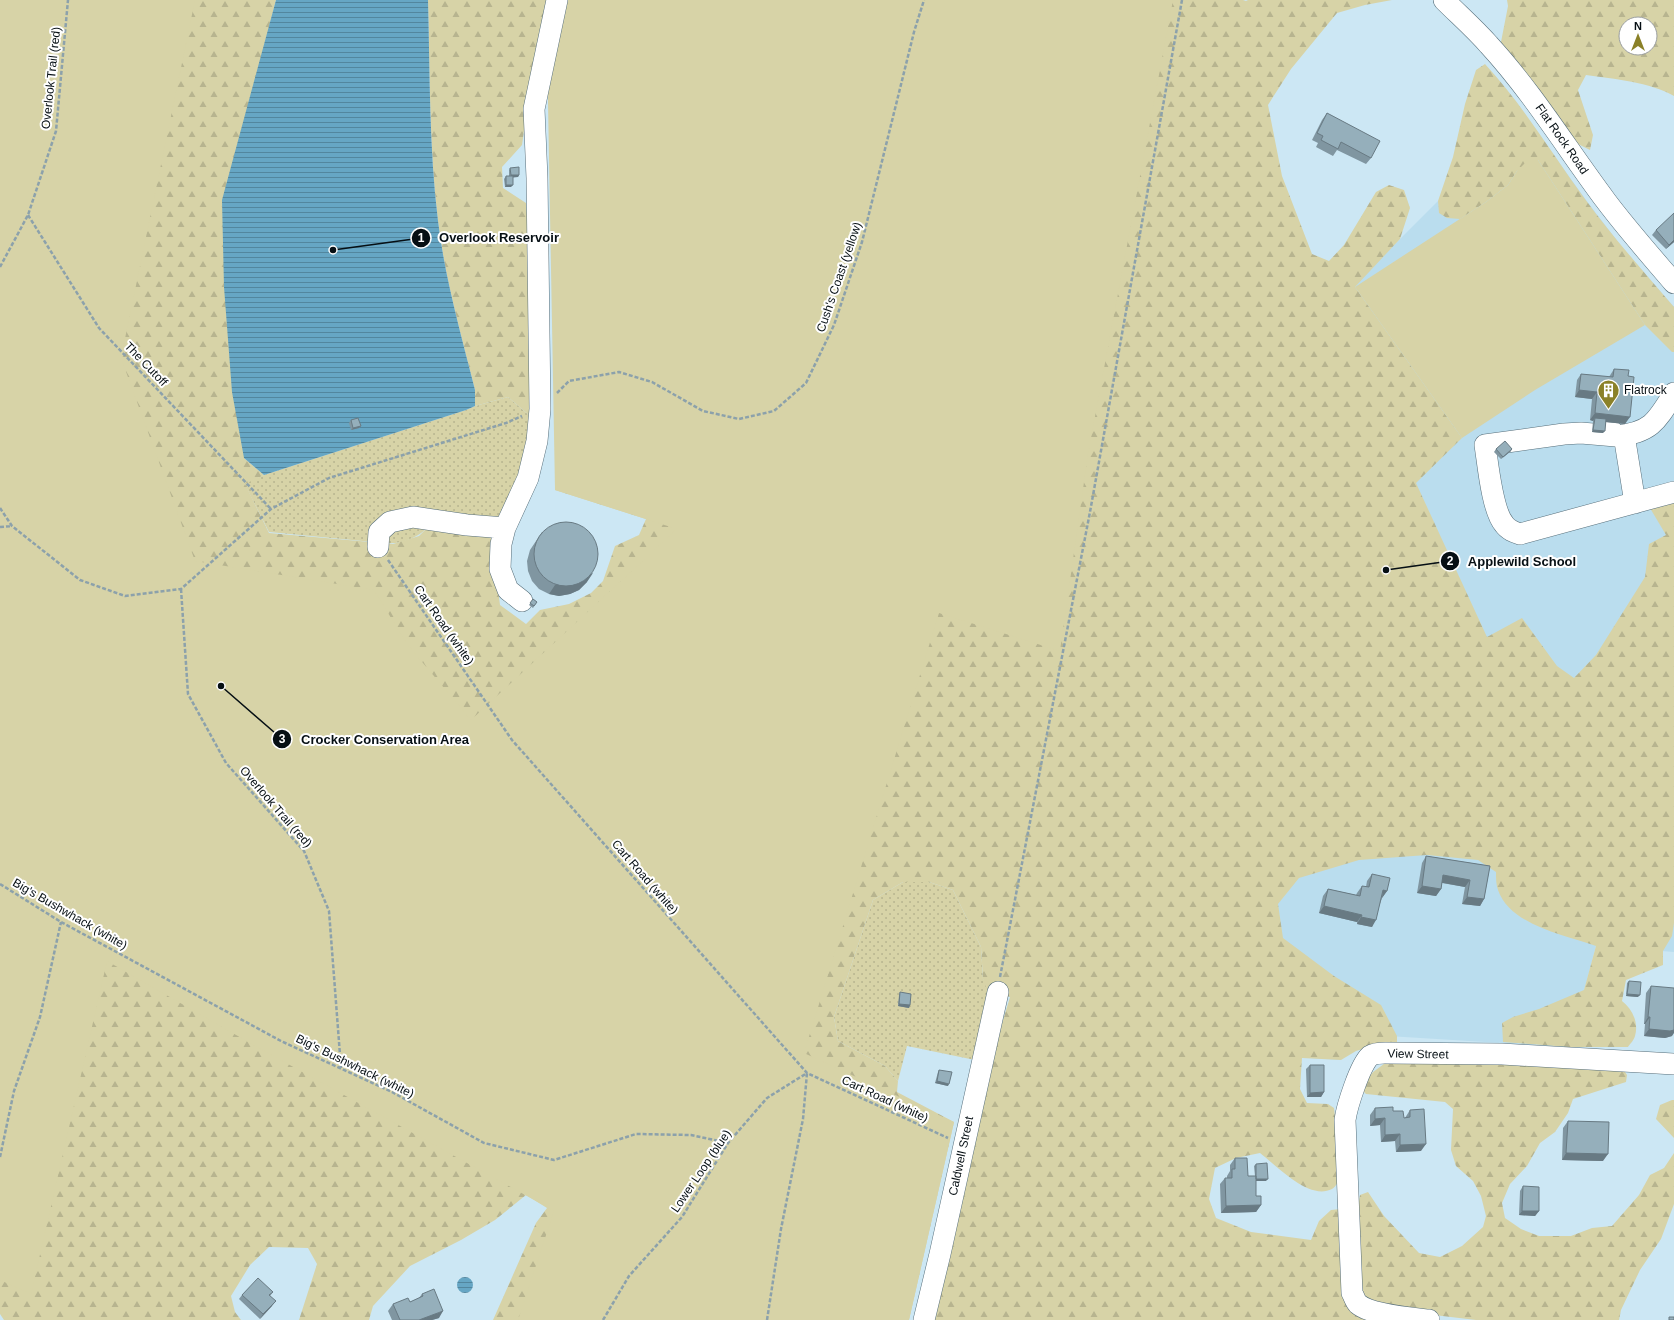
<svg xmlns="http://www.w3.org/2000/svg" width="1674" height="1320" font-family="Helvetica,sans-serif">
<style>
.built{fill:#baddee}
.grass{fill:url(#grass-dots)}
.forest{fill:url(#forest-firs);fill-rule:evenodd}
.green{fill:#d7d3a7}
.water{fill:url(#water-rules)}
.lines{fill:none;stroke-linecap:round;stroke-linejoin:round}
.minor-casing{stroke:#566e7a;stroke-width:22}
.path{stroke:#8ca1ab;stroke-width:2.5;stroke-dasharray:4 2;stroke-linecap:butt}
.minor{stroke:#fff;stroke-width:21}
.wall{fill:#8096a1}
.shaded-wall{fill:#687a83}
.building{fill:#95afbb;stroke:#687a83}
.labels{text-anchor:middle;stroke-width:4;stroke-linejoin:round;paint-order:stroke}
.street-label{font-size:12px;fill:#060f14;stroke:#fff}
.poi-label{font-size:12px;fill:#060f14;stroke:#fff;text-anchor:start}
.leader{fill:none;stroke:#060f14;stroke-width:1.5}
.callout-dot{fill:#060f14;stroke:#fff;stroke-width:1.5}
.mark-label{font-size:12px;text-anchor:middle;font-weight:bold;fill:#fff}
.callout-label{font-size:13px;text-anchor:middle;font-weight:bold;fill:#060f14;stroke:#fff;stroke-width:4;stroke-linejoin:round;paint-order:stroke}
</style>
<defs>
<pattern id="grass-dots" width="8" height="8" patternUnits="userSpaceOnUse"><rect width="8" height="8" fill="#d7d3a7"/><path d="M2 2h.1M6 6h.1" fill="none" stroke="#b7b48f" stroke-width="1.8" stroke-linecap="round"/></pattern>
<pattern id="forest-firs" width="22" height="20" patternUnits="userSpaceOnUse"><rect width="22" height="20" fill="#d7d3a7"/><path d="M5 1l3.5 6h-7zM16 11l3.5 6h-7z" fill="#b7b48f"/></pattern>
<pattern id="water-rules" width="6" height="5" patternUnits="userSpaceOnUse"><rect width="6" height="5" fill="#66a6c4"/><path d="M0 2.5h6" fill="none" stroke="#52869e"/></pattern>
</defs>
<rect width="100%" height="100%" fill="#cce7f4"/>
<!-- built -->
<path class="built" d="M1514,100L1586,200L1621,246L1674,307V952L1596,946L1569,1047L1339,1033L1341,1060L1233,1053L1111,482L1320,325L1375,264L1438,201L1494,166Z"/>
<!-- grass -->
<path class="grass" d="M508,397L537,422L501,524L416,511L373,542L269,532L244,483L264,475L466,410L475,406Z
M397,525L427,528C417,538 400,545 385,543L389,535Z
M903,882H929L953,890L981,947L983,979L992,991L975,1060L907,1046L898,1081L885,1066L838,1041L834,1017L873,900Z"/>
<!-- forest -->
<path class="forest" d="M0,0H276L260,62L244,458L264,475L245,484L269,533L393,544L419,536L427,528L491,534L500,605L526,624L540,610L569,604L591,593L603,581L615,546L639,535L646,519L555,490L562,0H1243L1246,1L1248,0H1392L1365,5L1337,13L1291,69L1268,105L1282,176L1312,254L1329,261L1344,245L1376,192L1389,185L1404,190L1410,208L1400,239L1355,287L1462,438L1416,483L1487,637L1522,618L1557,666L1574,678L1596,655L1645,577L1649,544L1666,535L1647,503L1674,497V923L1672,936L1663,951V965L1626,980L1622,1001C1632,1009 1639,1022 1635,1036C1634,1040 1630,1044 1628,1047H1569L1503,1042L1502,1023L1513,1017L1539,1009L1584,990L1596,946C1564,935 1510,925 1498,890C1496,885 1496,878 1496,872L1478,860L1427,855L1359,860L1299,878L1278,904L1283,938L1334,976L1381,1005L1397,1036V1043L1376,1045L1356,1051L1341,1060L1302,1058L1300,1089L1307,1103L1328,1104L1334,1108L1342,1176C1339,1180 1336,1187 1332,1189C1309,1201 1277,1166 1260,1153L1236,1158L1215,1168L1209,1199L1216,1218L1251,1232L1311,1240L1319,1221L1331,1210L1341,1209V1266L1381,1320H934L983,1087L1010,997L987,990L983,979L981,947L953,890L929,882H903L873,900L834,1017L838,1041L885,1066L898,1081L897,1092L954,1122L909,1320H493L536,1223L547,1208L526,1195L495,1220L461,1240L410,1266L373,1306L369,1320H299L317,1264L308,1248L269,1247L250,1265L231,1296L235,1312L241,1320H4L0,1314Z
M428,0H547L526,117L522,145L502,167L503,188L526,203L534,296L537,422L508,397L475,406V390C461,334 445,279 438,221C429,148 430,74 428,0Z
M1507,0H1674V96C1650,82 1614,79 1586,75L1578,90L1593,135L1590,150L1578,144L1501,42L1508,6ZM1626,24H1650V48H1626Z
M1485,64C1523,105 1552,154 1585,199C1612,236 1643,271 1674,307V352H1672L1645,325L1538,160L1517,171L1508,185L1486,202L1460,219L1447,218L1439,213L1438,201L1453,157L1465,104L1476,70Z
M1431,1060L1623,1069L1627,1075L1626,1082L1573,1099L1568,1113L1555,1132L1540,1143L1527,1166L1510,1184L1502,1203L1505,1218L1521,1229L1539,1236H1571L1592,1228L1612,1226L1639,1195L1650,1175L1664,1168L1674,1153V1204L1661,1239L1640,1270L1621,1310L1619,1320H1476L1392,1310L1366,1300L1361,1285L1358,1207L1360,1195L1368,1192L1384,1216L1419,1253L1440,1257L1462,1246L1483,1227L1486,1216L1481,1196L1473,1181L1456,1166L1451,1150L1453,1109L1445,1102L1366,1094L1360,1088L1373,1072L1388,1061Z
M1672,1100H1674V1142V1138L1656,1119L1660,1105Z"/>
<!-- green -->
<path class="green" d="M0,0H195L121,358L195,561L374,590L407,644L471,720L677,529L555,490L547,47L562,0H1173L1088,454L1060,651L939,613L804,1053L954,1122L909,1320H518L554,1211L250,1043L107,961L31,1294L0,1280Z
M1528,160H1538L1645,325L1535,390L1462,438L1355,287L1486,202L1508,185L1517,171Z"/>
<!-- water -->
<path class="water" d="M276,0H428C430,74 429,148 438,221C445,279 461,334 475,390V406L466,410L264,475L244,458L232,392L224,287L222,200Z
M457 1285a8 8 0 1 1 16 0a8 8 0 1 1-16 0Z"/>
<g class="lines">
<defs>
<path id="minor" d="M1444,0C1459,15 1475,29 1489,45C1533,93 1567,149 1606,201C1627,229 1651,256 1674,283
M1606,428L1610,429L1616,436C1651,433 1657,421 1674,393
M1624,435L1635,503
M1616,436L1581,433L1564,434L1485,445C1488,464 1492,510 1504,524C1508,530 1514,532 1520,534L1674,492
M378,547L379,532L390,522L413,517L467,525L505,528
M522,601L508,590L500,569L501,544L505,528L528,478L537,441L540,409L537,178L534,109L557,0
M924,1320L940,1254L998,992
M1429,1320C1411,1318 1371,1315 1358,1304C1355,1301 1354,1296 1352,1293L1345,1120C1347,1106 1360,1065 1370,1056C1375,1053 1380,1053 1385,1053L1502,1054L1674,1064"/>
</defs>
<!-- minor casing -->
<use href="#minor" class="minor-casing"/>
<!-- path -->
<path class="path" d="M28,215L99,328L271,509
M0,267L28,215L56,131L68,0
M557,393L569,381L619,372L652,382L703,411L739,419L774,411L806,383L834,325L862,242L914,32L924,0
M0,508L12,526L80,580L125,596L181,589L271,509L329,478L506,423L522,416
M0,527L12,526
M388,560L512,740L807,1073L948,1138
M181,589L188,694L226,763L304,851L329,911L341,1068
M0,884L61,922L281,1041L392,1092L484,1143L554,1160L636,1134L691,1135L728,1143
M1000,977L1090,512L1182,0
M0,1157L14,1091L40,1017L61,922
M603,1320L629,1276L682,1217L728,1143L767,1098L807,1073
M767,1320L781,1229L803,1119L807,1073"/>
<!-- minor -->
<use href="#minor" class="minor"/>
</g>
<!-- wall -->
<path class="wall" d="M1327,113L1371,158L1366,164L1337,150L1333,156L1316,147L1318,143L1312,140L1322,120Z
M510,168L519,175L518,177H513L511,187H505L504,179L506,176H509V170Z
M1656,230L1674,242L1666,249L1652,235Z
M1614,369L1628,376L1625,424L1606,422L1603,433L1592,432L1593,421L1590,420L1592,399L1575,397L1577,380L1581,374L1609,377Z
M351,420L361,426L359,428L351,430L349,423Z
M1496,449L1511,451L1501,459L1494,452Z
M542,532L587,582L579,590L570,594L559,596L549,594L539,589L532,581L528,571L527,561L530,550Z
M533,599L537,602L533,608L529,605Z
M1426,856L1490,866L1484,899L1480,906L1462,904L1465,887L1442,883L1441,889L1436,896L1417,893L1422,863Z
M1372,874L1387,891L1382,898L1372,927L1357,924V922L1319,913L1323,896L1328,889L1356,895L1357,893L1362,886L1366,887L1367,881Z
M1629,981L1638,997L1626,996L1627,983Z
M1651,986L1672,1036L1665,1038L1644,1036L1645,1024H1644L1646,993Z
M900,992L910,1005L909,1008L898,1006L899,995Z
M1310,1065L1324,1092L1321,1097H1307L1306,1069Z
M939,1070L948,1086L935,1083L938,1072Z
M1375,1108L1393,1111L1404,1118H1405L1410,1110L1421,1151L1396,1152L1395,1141L1381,1142L1380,1125L1370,1126V1115Z
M1568,1121L1603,1161L1562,1160L1563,1128Z
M1235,1158L1248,1176H1255L1254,1166L1256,1164L1266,1181H1256V1196L1261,1205L1256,1212L1221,1213L1220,1184L1225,1178H1227V1176L1230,1171V1165Z
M1523,1186L1539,1211L1535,1216L1519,1215L1520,1191Z
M273,1292L270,1296L272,1306L260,1319L239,1299L242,1295Z
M422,1294L439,1318L432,1320H392L388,1311L393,1304L410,1302L419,1298Z"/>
<!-- shaded-wall -->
<path class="shaded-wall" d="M511,175H519L518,177L509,178Z
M506,185H513L511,187H505Z
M1674,240V242L1666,249L1669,245Z
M1579,390L1597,392L1592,399L1575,397Z
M1595,413L1630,417L1625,424L1595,421V418L1593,421L1590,420Z
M361,426L359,428L351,430L353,428Z
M1593,430L1605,431L1603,433L1592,432Z
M1512,449L1511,451L1501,459L1503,457Z
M593,573L587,582L579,590L570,594L559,596L549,594L555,585Z
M1443,875L1470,880L1465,887L1438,882Z
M1422,886L1441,889L1436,896L1417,893Z
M1383,890L1387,891L1382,898Z
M1467,897L1484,899L1480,906L1462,904Z
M1324,906L1362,915L1357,922L1319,913Z
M1361,917L1376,920L1372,927L1357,924Z
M1627,994L1640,995L1638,997L1626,996Z
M899,1004L910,1005L909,1008L898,1006Z
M1648,1017H1650L1645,1024H1644Z
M1649,1029L1674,1030V1033L1672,1036L1665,1038L1644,1036Z
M937,1081L949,1084L948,1086L935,1083Z
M1324,1092L1321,1097H1307L1310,1093Z
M1385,1118L1380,1125L1370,1126L1375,1119Z
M1400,1134L1395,1141L1381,1142L1385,1135Z
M1426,1144L1421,1151L1396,1152L1400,1145Z
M1566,1153L1608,1154L1603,1161L1562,1160Z
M1256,1179H1268L1266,1181H1255Z
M1261,1205L1256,1212L1221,1213L1226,1206Z
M1522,1211H1539L1535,1216L1519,1215Z
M276,1301L272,1306L260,1319L263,1314Z
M443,1311L439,1318L432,1320H419Z"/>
<!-- building -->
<path class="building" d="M1327,113L1380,141L1371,158L1341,142L1338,149L1321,140L1323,136L1317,133Z
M519,167V175H511L510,168Z
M506,176H513V185H506Z
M1674,213V240L1669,245L1656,230Z
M1614,369L1629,370L1628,376L1634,377L1630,417L1595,413L1597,392L1579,390L1581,374L1613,377Z
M358,418L361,426L353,428L351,420Z
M1595,418L1606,419L1605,431L1593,430Z
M1505,441L1512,449L1503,457L1496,449Z
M534 554a32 32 0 1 1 64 0a32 32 0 1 1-64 0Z
M533,599L537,602L534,606L530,603Z
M1426,856L1490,866L1484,899L1467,897L1470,880L1443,875L1441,889L1422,886Z
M1372,874L1390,878L1387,891L1383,890L1376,920L1361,917L1362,915L1324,906L1328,889L1360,896L1362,886L1369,887Z
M1629,981L1641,982L1640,995L1627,994Z
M1651,986L1674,988V1030L1670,1031L1649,1029L1650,1017H1648Z
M900,992L911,994L910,1005L899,1004Z
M1310,1065H1324V1092L1310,1093Z
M939,1070L952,1072L949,1084L937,1081Z
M1393,1107V1111H1403L1404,1118L1410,1117V1110L1424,1109L1426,1144L1400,1145V1134L1385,1135V1118L1375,1119V1108Z
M1568,1121L1609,1122L1608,1154L1566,1153Z
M1235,1158H1247L1248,1176H1256V1196H1261V1205L1226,1206L1225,1178H1232V1169H1235Z
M1267,1163L1268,1179H1256V1164Z
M1523,1186L1539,1187V1211H1522Z
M258,1278L273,1292L269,1295L276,1301L263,1314L242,1295Z
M434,1289L443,1311L419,1320H400L393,1304L408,1298L410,1302L423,1296L422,1294Z
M1669,1317H1674V1320H1669Z"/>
<!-- icons -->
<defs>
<symbol id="building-pin" viewBox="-11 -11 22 30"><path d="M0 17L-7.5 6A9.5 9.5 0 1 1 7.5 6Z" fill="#8b8128" stroke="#fff"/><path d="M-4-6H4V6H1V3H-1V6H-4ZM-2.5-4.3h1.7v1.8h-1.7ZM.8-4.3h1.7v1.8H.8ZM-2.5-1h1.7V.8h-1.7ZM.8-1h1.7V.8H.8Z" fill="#fff"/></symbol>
</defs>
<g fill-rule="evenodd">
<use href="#building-pin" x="1596" y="378" width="25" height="34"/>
</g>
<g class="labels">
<!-- street labels -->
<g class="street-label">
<text transform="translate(51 78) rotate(-84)" y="4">Overlook Trail (red)</text>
<text transform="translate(1562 139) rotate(55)" y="4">Flat Rock Road</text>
<text transform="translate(839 277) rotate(-71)" y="4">Cush's Coast (yellow)</text>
<text transform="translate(146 364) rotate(46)" y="4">The Cutoff</text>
<text transform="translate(444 625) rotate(55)" y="4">Cart Road (white)</text>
<text transform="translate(276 807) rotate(49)" y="4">Overlook Trail (red)</text>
<text transform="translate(645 877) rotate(49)" y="4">Cart Road (white)</text>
<text transform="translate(70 914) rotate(30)" y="4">Big's Bushwhack (white)</text>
<text transform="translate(1418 1054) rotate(1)" y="4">View Street</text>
<text transform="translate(355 1066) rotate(26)" y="4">Big's Bushwhack (white)</text>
<text transform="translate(885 1099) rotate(25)" y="4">Cart Road (white)</text>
<text transform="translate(961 1156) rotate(-78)" y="4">Caldwell Street</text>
<text transform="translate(701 1171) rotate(-56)" y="4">Lower Loop (blue)</text>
</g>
<!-- poi labels -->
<g class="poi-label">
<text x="1624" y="394">Flatrock</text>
</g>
</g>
<!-- callouts -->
<path class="leader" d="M333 250L421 238M1386 570L1450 561M221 686L282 739"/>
<g class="callout-dot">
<circle cx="333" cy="250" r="4"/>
<circle cx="1386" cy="570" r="4"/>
<circle cx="221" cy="686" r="4"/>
<circle cx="421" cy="238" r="10"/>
<circle cx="1450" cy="561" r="10"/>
<circle cx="282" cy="739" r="10"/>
</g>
<g class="mark-label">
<text x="421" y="242">1</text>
<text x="1450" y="565">2</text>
<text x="282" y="743">3</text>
</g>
<g class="callout-label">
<text x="499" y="242">Overlook Reservoir</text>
<text x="1522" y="566">Applewild School</text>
<text x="385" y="744">Crocker Conservation Area</text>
</g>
<!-- north arrow -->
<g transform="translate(1638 36)"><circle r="19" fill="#ffffff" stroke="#9b9fa1"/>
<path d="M0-3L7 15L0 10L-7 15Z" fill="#8b8128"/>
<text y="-6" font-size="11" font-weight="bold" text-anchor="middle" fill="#060f14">N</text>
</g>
</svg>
